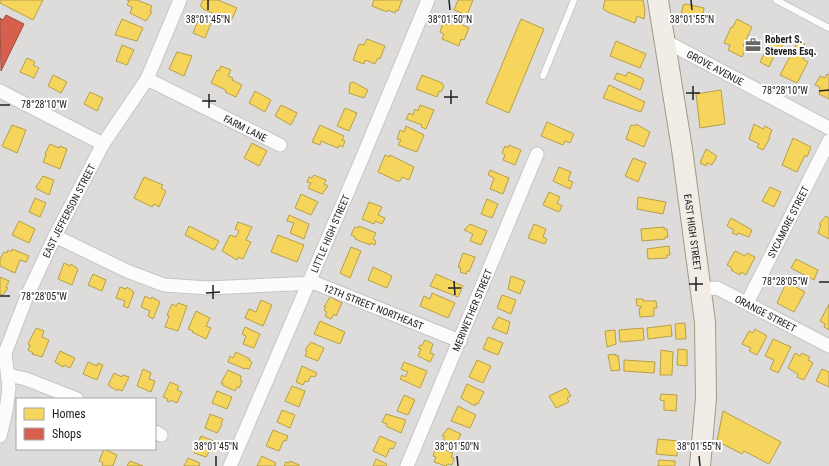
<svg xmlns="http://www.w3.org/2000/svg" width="829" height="466" font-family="'Roboto Condensed',sans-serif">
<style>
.residential{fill:#dddcda;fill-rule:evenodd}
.homes{fill:#f6d55c;stroke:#b69f4a}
.shops{fill:#d6604d;stroke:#9f4d40}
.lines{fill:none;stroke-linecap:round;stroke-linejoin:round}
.service-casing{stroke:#c7c6c5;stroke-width:8}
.minor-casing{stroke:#c7c6c5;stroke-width:15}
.primary-casing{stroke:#a49a85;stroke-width:22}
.service{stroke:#fcfcfc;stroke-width:6}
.minor{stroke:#fcfcfc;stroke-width:13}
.primary{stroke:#f1ece6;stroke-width:20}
.ticks{fill:none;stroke:#202020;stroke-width:1.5}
.labels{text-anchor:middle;stroke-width:4;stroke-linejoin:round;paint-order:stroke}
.poi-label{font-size:10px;font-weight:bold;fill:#202020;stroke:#fff;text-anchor:start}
.street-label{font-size:10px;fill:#202020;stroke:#fff}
.ticks-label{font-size:10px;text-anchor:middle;fill:#202020;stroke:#fff;stroke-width:4;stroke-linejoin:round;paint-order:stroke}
</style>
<rect width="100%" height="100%" fill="#eeece9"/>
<!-- residential -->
<path class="residential" d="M0,0H829V466H0ZM17,399H155V449H17Z"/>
<!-- homes -->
<path class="homes" d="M0,0H43L33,20L0,3Z
M127,0H137L152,6L150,11L152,12L146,21L130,13L132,7L127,5L129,1Z
M203,0H218L237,8L231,21L203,9V8L200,6Z
M374,0H402L398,11L396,10L395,13L388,10L387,12L372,6Z
M458,0H473L467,15L454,10Z
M605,0H643L645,10L644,19L637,16L635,23L610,13L603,9Z
M686,4L704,8L702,21L681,16L683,5Z
M199,18L211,23L205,38L193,33Z
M122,19L143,28L137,41L115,35Z
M450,19L469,28L464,40L461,39L459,46L442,39L444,34L440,32L443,23L448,25Z
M521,19L544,29L509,113L486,103Z
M737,19L752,27L743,46L746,48L742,57L728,50L730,45L724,43L731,27L732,28Z
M772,37L784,42L777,56L775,54L769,67L760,62Z
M367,39L385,46L380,59L378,58L375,64L365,60L364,64L353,60L359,44L364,45Z
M616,41L646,54L640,68L610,56Z
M798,41L805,44L804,46L808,49L803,59L808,62L797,83L780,75Z
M122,45L134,50L127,65L116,61Z
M177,52L192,56L184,76L169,69Z
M27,58L35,62L33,65L39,68L34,78L20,72Z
M221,66L231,70L228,76L233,78L232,80L242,85L236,97L225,92L226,90L211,83L217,70L219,71Z
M628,72L642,78L644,80L640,90L614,79L617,73L626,76Z
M827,74L829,75V99L819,94L820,87L815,85L820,76L825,78Z
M53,75L67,82L61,93L48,86Z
M422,75L442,83L444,86L441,92L439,91L437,97L416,89Z
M353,82L368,90L364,98L349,93L350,83Z
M609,85L645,102L641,112L603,98Z
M721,90L725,124L700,128L696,94Z
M255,91L271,100L265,112L249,103Z
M90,92L103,98L97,111L84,104Z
M281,105L297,113L291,125L275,116Z
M420,105L434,110L426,129L421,127L422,125L406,119L409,113L413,115L415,109L418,111Z
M345,108L357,113L349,131L337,126Z
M547,122L574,134L570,143L565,141L563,145L541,136Z
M636,124L650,132L644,147L626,139L631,125L635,126Z
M754,124L763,129L765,126L772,130L769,137L770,138L763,150L757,147L759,144L749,139Z
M12,125L26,130L17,153L2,146Z
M320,125L344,136L342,140L345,141L343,147L339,145L338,148L321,141L320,145L312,142Z
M406,126L424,135L417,152L398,145L401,140L397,139L400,130L404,132Z
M793,138L811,147L807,157L805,155L797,172L782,165Z
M252,143L267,151L259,166L244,158Z
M50,144L59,148L60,146L67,149L60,169L43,162L46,155L45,154Z
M509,145L521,150L515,165L503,160L505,155L502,153L505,146L508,148Z
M706,149L717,156L712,165L707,163L706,166L700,163Z
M385,155L389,157L390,155L414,167L409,180L402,177L400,181H397L378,172Z
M633,158L646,163L638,182L625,176Z
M559,167L571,172L568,180L573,182L570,189L553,181Z
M490,170L509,178L503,194L490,189L494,178L488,175Z
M314,175L326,180L324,184L328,186L322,194L308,188L311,183L307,182L309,177L312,178Z
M43,176L54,180L49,195L37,189L36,187Z
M144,177L163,185L161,188L166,191L159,207L154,204L152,207L134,198Z
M770,187L781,192L774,207L762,201Z
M549,192L560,197L557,203L562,206L559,212L543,205Z
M301,194L318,202L311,215L295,208Z
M638,197L666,202L663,214L637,209Z
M35,198L46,203L40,217L29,212Z
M487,199L498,204L492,218L481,214Z
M369,202L382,207L378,215L385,218L382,224L375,221L374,224L362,219Z
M289,215L309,224L304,239L290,233L294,223L287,221Z
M826,216L829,218V239L818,233L821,225L819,224Z
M731,218L752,230L749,237L738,233L737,235L732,233L734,230L727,226Z
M19,221L35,229L29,243L12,235Z
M238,222L252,227L246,240L251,242L243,259L238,257L237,260L222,251L230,235L236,237L239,231L235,229Z
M470,224L487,231L481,245L470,241L473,234L464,230Z
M534,224L546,229L543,237L547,239L545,244L528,238Z
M189,226L219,241L214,250L185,235Z
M359,226L376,233L373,239L376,241L375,245L371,243L370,245L355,239V237L351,235L355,227L358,228Z
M664,227V229H667L668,237H665V239L642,241L641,229Z
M278,235L304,245L297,262L271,252Z
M669,246L670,255H667V258L648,259L647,249Z
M351,247L361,251L350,278L340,273Z
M12,249L29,256L26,262L20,260L15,273L0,266V259L4,252L7,253L8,250L11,252Z
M735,251L745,256L747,253L755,257L746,275L741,272L740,275L731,270L732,268L727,265Z
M463,253L475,257L469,272L467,271L466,274L460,272L461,268L458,267Z
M796,259L818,270L814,280L791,268Z
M64,263L70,266L71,264L78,269L72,285L58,279Z
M373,267L392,276L387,288L368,280Z
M93,274L106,280L102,291L88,285Z
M436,274L463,286L458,297L430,286Z
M511,276L525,281L520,294L508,289Z
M0,277L9,281L6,287L8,288L3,295L0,294Z
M788,279L798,284L796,287L805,292L794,312L777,303Z
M120,287L126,289L127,287L134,292L128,308L123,306L125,301L116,298Z
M432,293L455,303L448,318L420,306L424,296L430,299Z
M502,295L516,300L511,314L497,308Z
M145,296L151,299L152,297L160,302L153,319L148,316L150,311L141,307Z
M330,297L342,303L336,316L334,314L331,319L325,316L327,312L324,310L326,307H324Z
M636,299H643V301H656L657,308H654V316L640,317L639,309L641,308V306H637Z
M261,300L272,305L263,326L245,318L249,309L256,312Z
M178,303L187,306L178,331L165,327L169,316L167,315L172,304L176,306Z
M829,304V330L824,327L825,324L820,321Z
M196,311L210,318L206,326L211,328L206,339L192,332L193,331L188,329Z
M498,317L510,322L507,334L492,328Z
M320,321L345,332L340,344L314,334Z
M685,323L686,339H676L675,324Z
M671,325L672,336L648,339L647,328Z
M245,327L260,334L254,348L243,344L246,336L242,334Z
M36,328L44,331L42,337L49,340L42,357L32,354L33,353L28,350L30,345L28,344Z
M643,328L644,340L620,342L619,330Z
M755,329L767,336L757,355L749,351L751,348L742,344L749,331L753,333Z
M615,330L616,344L607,347L605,331Z
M488,337L503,343L498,355L483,349Z
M773,339L791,347L778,373L770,369L774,360L765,356Z
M425,340L433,344L430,353L434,354L430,362L418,356L421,349L418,348L420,345L422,346Z
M311,342L324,348L318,361L305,356L307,351L305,350Z
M678,349L687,350V366L677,365Z
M661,350L673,352L672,375H660Z
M60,351L75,358L70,368L64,365L63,367L55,362Z
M236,352L250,359L249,360L252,362L249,369L245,368V369L228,362L230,356L233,358Z
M795,353L800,356L802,353L810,357L808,360L813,363L804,380L797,377L798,374L788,368Z
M615,354L616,356L618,355L620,370L611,371L608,355Z
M477,360L491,366L483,383L469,377Z
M624,360L655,362L654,373L624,371Z
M88,362L97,366L98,363L103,365L97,380L83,374Z
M404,362L427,371L420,388L400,379L402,375L405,377L408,372L401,369Z
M302,366L317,373L315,377L311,376L308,382L305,381L303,385L296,382Z
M143,369L151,373L149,379L155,381L151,392L137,386Z
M822,369L829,372V387L816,381Z
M228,370L241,376L240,380L242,381L239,388L237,387L235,391L222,385L223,383H221Z
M114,373L122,377L123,375L129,377L122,391L118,389L117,391L108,385Z
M170,382L179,386L177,390L182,392L177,403L171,400L170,402L167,401L168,399L163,397Z
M467,384L484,392L478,404L476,403L475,406L461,398Z
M292,386L305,391L299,407L285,401Z
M566,388L571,396L567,398L569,402L556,408L549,396Z
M217,391L232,397L227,409L212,403Z
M661,394L677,395L676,411L664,410V401L660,400Z
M404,395L415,400L408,415L397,411Z
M458,406L476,415L470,428L451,421Z
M282,410L295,415L290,428L277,422Z
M723,411L781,442L769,464L744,451L742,454L717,441Z
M210,414L223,419L221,424L222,425L217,433L205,428Z
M386,414L406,420L401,433L386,426L387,424L382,422Z
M448,428L461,434L457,442L460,443L458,447L443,440L445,437L442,436Z
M273,430L288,436L286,441L284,440L279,451L266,446Z
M201,436L214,441L212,445L215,446L213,451L210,450L206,457L194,453Z
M380,436L396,443L393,449L390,448L386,457L373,451Z
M658,439L678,441L677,456L656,454Z
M440,448L453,453L451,457L454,458L452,465L448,464L446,466L434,462L436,457L433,456L435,450L438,452Z
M104,449L117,455L113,466H102L103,463L99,461Z
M262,456L276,463L275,466H257Z
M188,458L200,463L199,466H184Z
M376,459L387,464L386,466H373Z
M659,460L675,461V466H658Z
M130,461L143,466H127Z
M290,461L299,465V466H284L286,462L289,463Z"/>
<!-- shops -->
<path class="shops" d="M6,15L24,24L1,71L0,18L3,20Z"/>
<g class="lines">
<defs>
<path id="service" d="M776,0L829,28
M543,76L574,0"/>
<g id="minor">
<path id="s1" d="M665,41L829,128"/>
<path id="s2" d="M147,79L280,145"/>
<path d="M0,91L103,144"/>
<path id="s3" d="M55,236L127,271L164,285L208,288L315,283L460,341"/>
<path id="s4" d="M701,289L717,288L829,346"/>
<path id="s5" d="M747,303L829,141"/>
<path d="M8,375L26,379L77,399"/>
<path d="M155,432L161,435"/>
<path id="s6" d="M0,436L6,411L9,388L5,353L27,296L55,236L103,144L147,79L180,0"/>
<path id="s7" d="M230,466L358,168L428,0"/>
<path id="s8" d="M407,466L537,154"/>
</g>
<g id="primary">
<path id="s9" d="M658,0L682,149L705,322L706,398L700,466"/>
</g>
</defs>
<!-- service casing -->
<use href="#service" class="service-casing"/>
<!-- minor casing -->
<use href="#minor" class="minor-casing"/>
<!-- primary casing -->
<use href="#primary" class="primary-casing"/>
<!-- service -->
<use href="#service" class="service"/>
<!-- minor -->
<use href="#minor" class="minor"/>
<!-- primary -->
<use href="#primary" class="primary"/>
</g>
<!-- ticks -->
<path class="ticks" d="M208,0V10M449,0L450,10M691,0L692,10M693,86V100M451,90V104M819,91L829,90M686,93H700M209,94V108M444,97H458M202,101H216M0,105H10M696,277V291M454,281L455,295M819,282H829M689,284H703M213,285V299M448,288H461M206,293L220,292M0,296H10M216,456V466M457,456L458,466M699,456L700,466"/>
<!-- icons -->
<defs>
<symbol id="office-bare" viewBox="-9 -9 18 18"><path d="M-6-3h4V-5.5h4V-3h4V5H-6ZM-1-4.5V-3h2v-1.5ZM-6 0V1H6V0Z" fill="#686766" stroke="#fff" stroke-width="2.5" paint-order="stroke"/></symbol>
</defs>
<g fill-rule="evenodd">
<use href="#office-bare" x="742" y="34" width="22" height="22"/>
</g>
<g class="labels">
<!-- poi labels -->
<g class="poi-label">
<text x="765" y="43">Robert S.<tspan x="765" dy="12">Stevens Esq.</tspan></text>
</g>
<!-- street labels -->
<g class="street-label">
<text dy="4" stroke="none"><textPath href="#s1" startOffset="57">GROVE AVENUE</textPath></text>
<text dy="4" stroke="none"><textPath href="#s2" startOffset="110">FARM LANE</textPath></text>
<text dy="4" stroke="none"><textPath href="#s6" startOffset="240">EAST JEFFERSON STREET</textPath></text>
<text dy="4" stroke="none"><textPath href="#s5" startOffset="91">SYCAMORE STREET</textPath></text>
<text dy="4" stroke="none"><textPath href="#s9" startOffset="235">EAST HIGH STREET</textPath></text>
<text dy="4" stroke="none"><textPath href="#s7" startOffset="253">LITTLE HIGH STREET</textPath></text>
<text dy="4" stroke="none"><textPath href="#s3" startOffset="334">12TH STREET NORTHEAST</textPath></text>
<text dy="4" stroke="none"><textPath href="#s8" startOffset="169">MERIWETHER STREET</textPath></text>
<text dy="4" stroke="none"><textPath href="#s4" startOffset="71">ORANGE STREET</textPath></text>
</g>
</g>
<g class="ticks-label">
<text x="208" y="23">38°01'45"N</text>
<text x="450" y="23">38°01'50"N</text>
<text x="692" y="23">38°01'55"N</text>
<text x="785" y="94">78°28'10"W</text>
<text x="44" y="108">78°28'10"W</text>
<text x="785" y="285">78°28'05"W</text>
<text x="44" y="300">78°28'05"W</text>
<text x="216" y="450">38°01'45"N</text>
<text x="457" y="450">38°01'50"N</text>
<text x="699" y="450">38°01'55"N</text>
</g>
<!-- legend -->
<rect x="16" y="398" width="140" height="52" fill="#ffffff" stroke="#a6a6a6"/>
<rect x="24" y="408" width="20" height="12" fill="#f6d55c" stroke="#a6a6a6"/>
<text x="52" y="418" font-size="12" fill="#202020">Homes</text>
<rect x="24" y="428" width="20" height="12" fill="#d6604d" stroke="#a6a6a6"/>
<text x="52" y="438" font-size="12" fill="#202020">Shops</text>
</svg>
